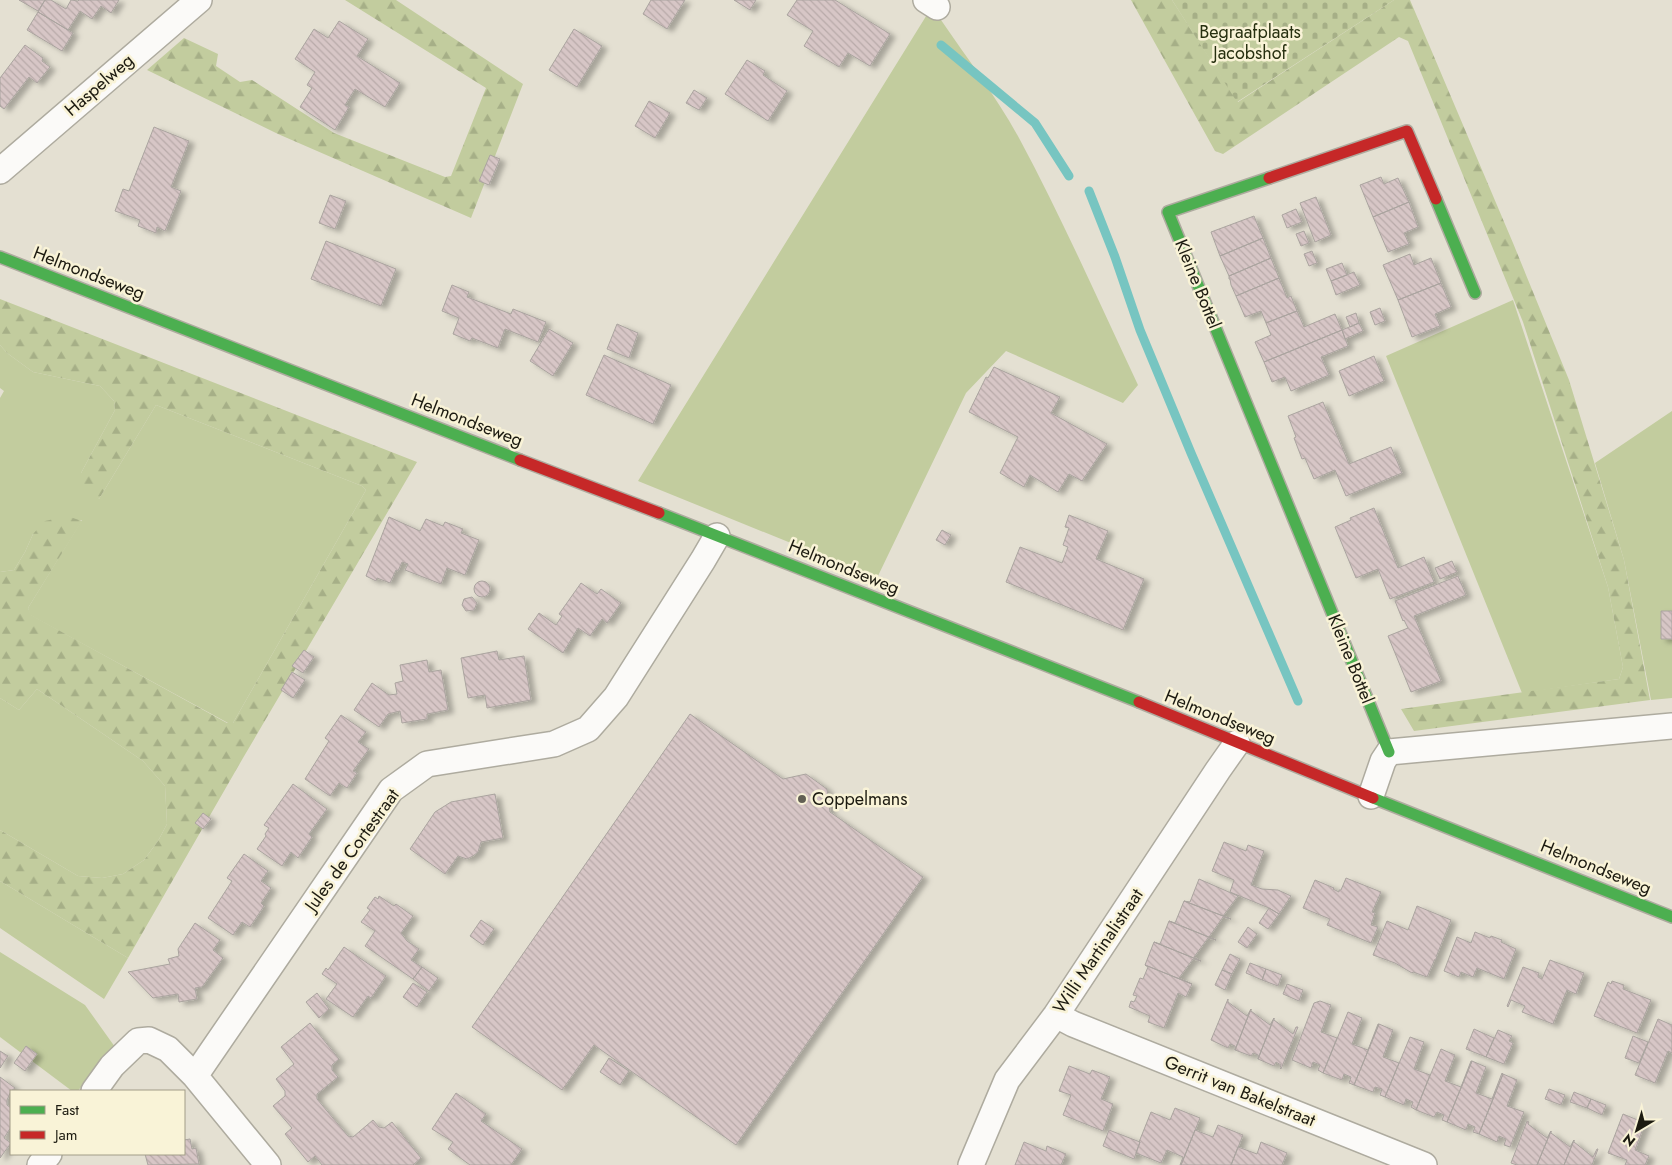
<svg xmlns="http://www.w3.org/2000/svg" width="1672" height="1165" font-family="Jost,sans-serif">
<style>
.grass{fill:#c2cc9e}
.forest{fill:url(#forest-firs)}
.cemetery{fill:url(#cemetery-stones)}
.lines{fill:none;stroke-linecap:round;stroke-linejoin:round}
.stream{stroke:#77c5c1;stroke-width:9}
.building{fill:url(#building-back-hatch);stroke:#aaa49f;filter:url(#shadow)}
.street-casing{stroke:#aeab9f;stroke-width:28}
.fast-casing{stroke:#aeab9f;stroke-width:14}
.jam-casing{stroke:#aeab9f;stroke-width:14}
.street{stroke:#fbfaf8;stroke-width:25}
.fast{stroke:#4caf50;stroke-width:11}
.jam{stroke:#c62828;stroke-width:11}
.poi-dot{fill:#625f54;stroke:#f9f3d7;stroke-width:2}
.labels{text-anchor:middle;stroke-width:5;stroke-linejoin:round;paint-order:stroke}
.park-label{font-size:18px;fill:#273010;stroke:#f9f3d7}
.street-label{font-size:18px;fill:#1c1a10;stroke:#f9f3d7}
.poi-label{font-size:18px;fill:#1c1a10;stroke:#f9f3d7;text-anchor:start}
</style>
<defs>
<pattern id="forest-firs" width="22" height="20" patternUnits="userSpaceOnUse" patternTransform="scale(1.25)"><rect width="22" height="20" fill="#c2cc9e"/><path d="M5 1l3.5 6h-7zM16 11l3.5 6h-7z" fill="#a6af87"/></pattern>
<pattern id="cemetery-stones" width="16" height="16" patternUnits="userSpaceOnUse" patternTransform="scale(1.25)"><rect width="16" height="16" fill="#c2cc9e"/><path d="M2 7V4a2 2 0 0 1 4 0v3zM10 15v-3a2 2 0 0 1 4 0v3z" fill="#a6af87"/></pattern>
<pattern id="building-back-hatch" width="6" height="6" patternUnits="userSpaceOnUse" patternTransform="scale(1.25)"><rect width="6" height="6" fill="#d7c6c6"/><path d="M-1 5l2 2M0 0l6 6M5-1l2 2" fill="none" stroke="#b8aaa9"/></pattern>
<filter id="shadow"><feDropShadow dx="5.5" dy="3" stdDeviation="2.5" flood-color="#0004"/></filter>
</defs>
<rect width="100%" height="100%" fill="#e4e0d2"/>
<!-- grass -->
<path class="grass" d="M928,13L941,20C967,58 996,96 1019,138C1062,218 1099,302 1138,385L1123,403L1006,351L966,393L877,578L638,481Z
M1513,300L1608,587L1623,667L1619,679L1522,693L1386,356Z
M0,345L7,353L33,372L100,386L114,401L115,410L81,473L99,499L156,405L362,486L366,490L233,723H228L30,615L28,608L82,520L33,534L25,552L14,570L0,572V398L4,391L0,388Z
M1672,411V698L1651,700L1624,560L1595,463Z
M37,689L143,761L165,786L167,824L158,841L144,860L123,874L102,878L78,876L0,830V698L19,710Z
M0,881L128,958L104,999L0,928Z
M0,952L85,1005L115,1047L93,1070L78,1091H72L0,1037Z"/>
<!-- forest -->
<path class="forest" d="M345,0H396L523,84L471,218L278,134L147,70L184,38L218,54L216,66L240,82L252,80L334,133L445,177L451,176L486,88Z
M1131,0H1172L1238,102L1394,0H1410L1513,243L1569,380L1624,560L1650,700L1414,731L1401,709L1619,679L1623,667L1608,587L1523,322L1408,41L1399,37L1223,154L1215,151Z
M0,299L417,462L243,758L128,958L0,881V830L78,876L102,878L123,874L144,860L158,841L167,824L165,786L143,761L37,689L19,710L0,698V572L14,570L25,552L33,534L45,521L67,516L82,521L28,608L31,615L227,723H233L366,490L362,486L156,405L99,499L81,485V473L115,410L114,401L100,386L33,372L7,353L0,345Z"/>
<!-- cemetery -->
<path class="cemetery" d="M1172,0H1394L1237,102Z"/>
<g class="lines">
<!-- stream -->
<path class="stream" d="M941,45L1035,123L1069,176
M1089,191L1115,257L1140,330L1191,453L1298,701"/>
</g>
<!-- building -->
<path class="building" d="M19,0H45L38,11Z
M45,0H51L66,9L71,0L78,1L79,0H119L111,13L101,6L92,19L80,11L68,30L38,12Z
M651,0H685L667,29L643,14Z
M734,0H756L750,10Z
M797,0H835L890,34L870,66L848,53L839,67L804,46L813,31L787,15Z
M38,12L73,33L62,51L27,30Z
M339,21L368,39L357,56L400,83L385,107L355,89L345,105L349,107L335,130L300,107L312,88L307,85L315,72L295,59L314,29L328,38Z
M574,29L602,46L577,87L549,70Z
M25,45L43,58L42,61L50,67L37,83L29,77L4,109L0,106V78Z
M747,60L765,71L763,75L787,91L768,121L725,94Z
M694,90L707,98L699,110L686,103Z
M649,101L670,113L655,138L635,126Z
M154,127L189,141L171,187L181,191L165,231L157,227L156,233L138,226L140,220L115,211L123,189L129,191Z
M490,155L500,159L489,185L479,181Z
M1381,177L1384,184L1398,178L1409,202L1373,217L1360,185Z
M330,195L346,201L335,229L319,223Z
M1316,197L1331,235L1315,242L1300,203Z
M1409,202L1418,227L1404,233L1409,244L1388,252L1373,217Z
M1296,209L1302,222L1287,228L1282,215Z
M1254,216L1263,238L1220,256L1211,232Z
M1304,231L1309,243L1301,246L1296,234Z
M1263,238L1271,258L1229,276L1220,256Z
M326,241L396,269L381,306L311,279Z
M1312,251L1317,263L1309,266L1304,254Z
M1410,254L1414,265L1431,258L1441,283L1398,300L1383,265Z
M1271,258L1279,278L1236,296L1231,285L1230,279H1229V276Z
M1342,263L1347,275L1331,281L1326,269Z
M1354,272L1360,285L1336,295L1331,281Z
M1279,278L1287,298L1291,296L1297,311L1266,323L1261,311L1245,317L1236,296Z
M1441,283L1451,307L1435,314L1440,326L1412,337L1398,300Z
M452,285L469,292L467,297L511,314L513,309L546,322L538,342L505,329L498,348L472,338L470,341L453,334L459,318L442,311Z
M1380,308L1385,321L1375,325L1370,312Z
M1297,311L1304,327L1335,314L1342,330L1264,362L1255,342L1271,335L1266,323Z
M1356,313L1359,323L1350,327L1346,317Z
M1359,323L1363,331L1345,339L1342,330Z
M617,324L638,333L629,358L607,349Z
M549,329L573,343L553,376L530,361Z
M1342,330L1348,346L1321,357L1329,375L1291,391L1285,377L1272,382L1264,362Z
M604,355L671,385L653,424L586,395Z
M1374,356L1384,381L1349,396L1339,371Z
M994,367L1060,397L1051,413L1107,444L1082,481L1069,474L1058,492L1030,475L1024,487L1000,473L1018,437L969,412L986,377L988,378Z
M1323,402L1349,464L1391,447L1402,473L1346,496L1335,470L1314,479L1305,458L1302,459L1294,438L1296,437L1288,416Z
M1374,508L1398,568L1424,557L1434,582L1390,599L1378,569L1356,578L1335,527L1351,520L1350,518Z
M1069,515L1108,531L1096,559L1144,579L1123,630L1006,582L1020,547L1062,563L1068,547L1063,545L1069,528L1065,527Z
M389,517L420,531L426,519L443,526L445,522L463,529L461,533L479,540L465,575L447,568L441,584L405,570L408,564L402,562L398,571L396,570L390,583L377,578L376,581L366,576Z
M942,530L951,535L945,545L936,540Z
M1452,561L1457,572L1440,579L1435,568Z
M1458,576L1466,595L1414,616L1441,681L1411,692L1388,636L1408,628L1404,620L1403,621L1395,601Z
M474 589a8 8 0 1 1 16 0a8 8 0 1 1-16 0Z
M581,583L597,594L601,589L621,603L607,623L602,619L590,636L578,628L563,653L528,629L539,613L556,625L562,616L559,614Z
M472,597L477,603L474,610L466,611L462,605L464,599Z
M1661,611H1672V639H1661Z
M304,650L314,657L303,673L292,666Z
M497,651L499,660L524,656L531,700L487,708L485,695L468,698L461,658Z
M427,660L429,672L441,670L448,710L427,714V719L402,723L400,711L388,714L379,727L354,710L372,683L389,695L397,694L395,683L403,681L400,665Z
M292,672L305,680L293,698L281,690Z
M690,714L783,779L806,774L827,789L830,812L923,877L736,1145L594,1045L562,1090L472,1027Z
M341,715L366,732L358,742L369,749L353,771L357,773L347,788L339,783L330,796L305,779L329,741L325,738Z
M293,784L327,809L309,834L312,837L298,858L291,852L282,866L257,849L266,836L265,834L269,828L264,825Z
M495,794L503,838L481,842L478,852L473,856L467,859L458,856L445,874L410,849L435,812L451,802Z
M203,813L211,819L203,829L195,823Z
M1224,842L1246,851L1248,845L1264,851L1251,885L1262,889L1278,890L1291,896L1279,914L1269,908L1230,892L1234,880L1212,871Z
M244,854L268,871L261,881L271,888L261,903L264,906L250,927L242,922L233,935L208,918L232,881L227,878Z
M1346,878L1381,892L1372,912L1375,913L1371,925L1378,927L1371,943L1327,925L1330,919L1303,908L1315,880L1334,888L1333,889L1339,892V890H1341Z
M1199,879L1238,896L1223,916L1231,919L1184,901L1190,902Z
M379,896L394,906L396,904L413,916L401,933L407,941L419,949L411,960L422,967L413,979L365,946L375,931L361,922L370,910L367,908L375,897L378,899Z
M1184,901L1231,919L1223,917L1209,937L1216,940L1169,921L1175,923Z
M1417,906L1451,920L1436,957L1437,958L1436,959H1435L1427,977L1413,972L1412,973L1395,963L1373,955L1387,921L1408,930Z
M1269,908L1279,914L1268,929L1259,923Z
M481,920L494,929L483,945L470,936Z
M1169,921L1216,940L1208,938L1194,957L1201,961L1154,942L1160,944Z
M195,923L220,940L213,950L223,958L202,987L195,988L197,999L179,1002L178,994L153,998L128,972L170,964L168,959L179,956L178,949Z
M1248,927L1257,934L1247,948L1238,942Z
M1475,932L1490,938L1491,936L1502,940L1501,942L1516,949L1504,979L1477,968L1473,977L1461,972L1459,977L1444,971L1457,937L1471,943Z
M1154,942L1201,961L1193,959L1179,978L1192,984L1145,965Z
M344,947L386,976L371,998L368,996L353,1017L326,999L337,984L322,974L326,968L328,970Z
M1230,954L1240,959L1232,974L1222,970Z
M1550,960L1584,973L1576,994L1567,990L1553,1024L1522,1012L1525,1006L1511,1000L1508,1007L1507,1006L1523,967L1539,973L1538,977L1542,979Z
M1250,963L1266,969L1262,980L1246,973Z
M1145,965L1192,984L1186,997L1178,993L1164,1028L1148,1022L1150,1016L1129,1007L1131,1001L1134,1002L1137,996L1133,995L1140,978L1143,979L1148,967Z
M422,967L438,978L429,991L413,979Z
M1266,969L1282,975L1278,986L1262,980Z
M1222,970L1232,974L1225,990L1215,985Z
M1612,981L1624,985L1623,989L1651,1000L1637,1033L1594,1016L1608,982L1611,984Z
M413,983L427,992L417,1007L403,997Z
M1287,984L1303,990L1299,1001L1283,994Z
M317,993L329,1009L319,1018L306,1002Z
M1228,999V1002L1247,1016L1251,1009L1235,1050V1046L1230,1044L1228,1048L1211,1040Z
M1320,1001L1331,1005L1321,1032L1337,1038L1323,1073L1318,1070L1320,1065L1313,1062L1311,1068L1292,1060L1314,1003Z
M1251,1009V1011L1270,1025L1274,1018L1258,1059V1055L1253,1053L1251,1056L1235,1050Z
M1348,1012L1362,1018L1352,1044L1368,1050L1378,1024H1379L1354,1085L1349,1083L1351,1077L1344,1074L1342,1080L1323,1073Z
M1274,1018V1020L1293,1034L1296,1027H1298L1281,1069L1280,1068L1281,1065L1276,1062L1274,1066L1258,1059Z
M1658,1019L1672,1025V1053L1668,1051L1655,1083L1635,1075Z
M310,1023L339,1059L332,1065V1070L338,1077L317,1094V1099L348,1136L353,1137L373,1120L379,1127L384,1128L392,1122L421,1158L413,1165H322L315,1156L308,1162L285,1134L292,1128L273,1106L285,1096V1091L276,1079L294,1064L281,1047Z
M1379,1024L1393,1030L1383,1057L1399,1063L1385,1097L1380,1095L1382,1089L1375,1087L1373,1092L1354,1085Z
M1474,1029L1494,1038L1486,1057L1466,1049Z
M1498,1030L1512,1036L1509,1041L1513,1043L1504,1064L1486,1057Z
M1633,1036L1648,1042L1639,1063L1625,1058Z
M1410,1037L1424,1042L1414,1069L1430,1075L1416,1110L1411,1107L1413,1102L1406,1099L1404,1105L1385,1097Z
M26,1046L37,1054L25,1071L14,1063Z
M1441,1049L1455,1055L1445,1081L1461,1087L1471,1061H1472L1447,1122L1442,1120L1444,1115L1437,1112L1434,1117L1416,1110Z
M0,1051L8,1056L0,1068Z
M609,1058L629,1071L620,1085L600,1072Z
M1472,1061L1486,1067L1476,1093L1492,1099L1502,1073L1503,1074L1479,1134L1473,1132L1475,1127L1468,1124L1466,1130L1447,1122Z
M1069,1066L1090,1074L1092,1070L1110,1077L1101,1099L1113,1104L1103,1131L1063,1115L1071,1095L1059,1091Z
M1503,1074L1517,1080L1507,1106L1524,1112L1510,1147L1504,1145L1506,1139L1499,1136L1497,1142L1479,1134Z
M0,1077L15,1088L11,1091L7,1100V1105L11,1108V1127L4,1138L11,1143L0,1158Z
M1549,1089L1565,1095L1561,1105L1545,1099Z
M1574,1092L1591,1099L1587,1108L1570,1102Z
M456,1093L486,1114L481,1121L522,1149L511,1165H470L448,1149L453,1142L432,1129Z
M1591,1099L1606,1105L1602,1115L1587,1108Z
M1175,1108L1200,1118L1181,1165H1180L1183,1157L1167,1150L1161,1163L1136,1153L1140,1142H1139L1151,1112L1170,1120Z
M1623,1114L1645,1123L1635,1150L1649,1156L1645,1165H1625L1627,1160L1608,1153Z
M1527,1121L1529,1122L1528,1124L1547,1138L1551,1131L1537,1165H1517L1511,1163Z
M1218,1125L1243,1135L1231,1165H1181L1195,1130L1213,1137Z
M1109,1130L1140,1142L1134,1159L1103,1146Z
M1551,1131V1133L1570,1147L1574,1140L1564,1165H1537Z
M190,1139L192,1149L196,1148L199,1164L148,1165L145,1154H184V1140Z
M1574,1140V1142L1593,1157L1597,1149H1598L1592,1165H1564Z
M1024,1142L1046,1151L1047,1146L1066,1154L1061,1165H1015Z
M1261,1142L1287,1153L1282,1165H1231L1238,1147L1257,1154Z"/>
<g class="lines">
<defs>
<path id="street" d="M926,0L937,7
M0,171L199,0
M1371,796L1383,761L1389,752L1672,726
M1056,1015L1073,1024L1424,1165
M195,1076L391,790L427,764L554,744L588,729L616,697L703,560L717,536
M94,1091L112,1066L138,1041L149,1040L168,1049L195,1076L268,1165
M40,1165L49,1154
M971,1165L1007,1080L1056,1015L1218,770L1237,743"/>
<path id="fast" d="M1269,178L1168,212L1389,752
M1436,199L1475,293
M0,257L520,460
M659,513L1139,702
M1373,798L1672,917"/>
<path id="jam" d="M1269,178L1407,131L1436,199
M520,460L659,513
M1139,702L1373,798"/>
</defs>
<!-- street casing -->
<use href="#street" class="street-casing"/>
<!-- fast casing -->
<use href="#fast" class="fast-casing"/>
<!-- jam casing -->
<use href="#jam" class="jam-casing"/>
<!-- street -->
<use href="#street" class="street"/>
<!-- fast -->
<use href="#fast" class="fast"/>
<!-- jam -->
<use href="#jam" class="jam"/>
</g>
<!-- markers -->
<circle class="poi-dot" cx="802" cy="799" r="5"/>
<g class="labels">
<!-- park labels -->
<g class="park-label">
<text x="1250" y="38">Begraafplaats<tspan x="1250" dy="21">Jacobshof</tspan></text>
</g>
<!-- street labels -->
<g class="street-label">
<text transform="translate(99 85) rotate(-41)" y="6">Haspelweg</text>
<text transform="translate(89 273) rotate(21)" y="6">Helmondseweg</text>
<text transform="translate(1198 284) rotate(68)" y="6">Kleine Bottel</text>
<text transform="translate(467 420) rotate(21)" y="6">Helmondseweg</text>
<text transform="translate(844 567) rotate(22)" y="6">Helmondseweg</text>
<text transform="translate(1351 659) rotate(68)" y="6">Kleine Bottel</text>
<text transform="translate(1220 717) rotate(22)" y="6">Helmondseweg</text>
<text transform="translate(352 850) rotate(-54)" y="6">Jules de Cortestraat</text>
<text transform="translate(1596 867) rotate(22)" y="6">Helmondseweg</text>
<text transform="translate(1098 951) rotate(-56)" y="6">Willi Martinalistraat</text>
<text transform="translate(1240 1091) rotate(22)" y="6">Gerrit van Bakelstraat</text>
</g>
<!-- poi labels -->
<g class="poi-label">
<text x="812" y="805">Coppelmans</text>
</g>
</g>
<!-- legend -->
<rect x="10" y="1090" width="175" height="65" fill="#f9f3d7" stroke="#a19c87"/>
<rect x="20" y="1106" width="25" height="8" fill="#4caf50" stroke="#a19c87"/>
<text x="55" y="1115" font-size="15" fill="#1c1a10">Fast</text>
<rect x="20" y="1131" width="25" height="8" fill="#c62828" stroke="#a19c87"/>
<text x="55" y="1140" font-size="15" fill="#1c1a10">Jam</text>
<!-- north arrow -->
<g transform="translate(1637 1130) rotate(218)" stroke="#f9f3d7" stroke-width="4" paint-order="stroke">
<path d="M0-4L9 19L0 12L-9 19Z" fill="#1c1a10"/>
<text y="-8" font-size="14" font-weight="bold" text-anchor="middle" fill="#1c1a10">N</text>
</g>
</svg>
